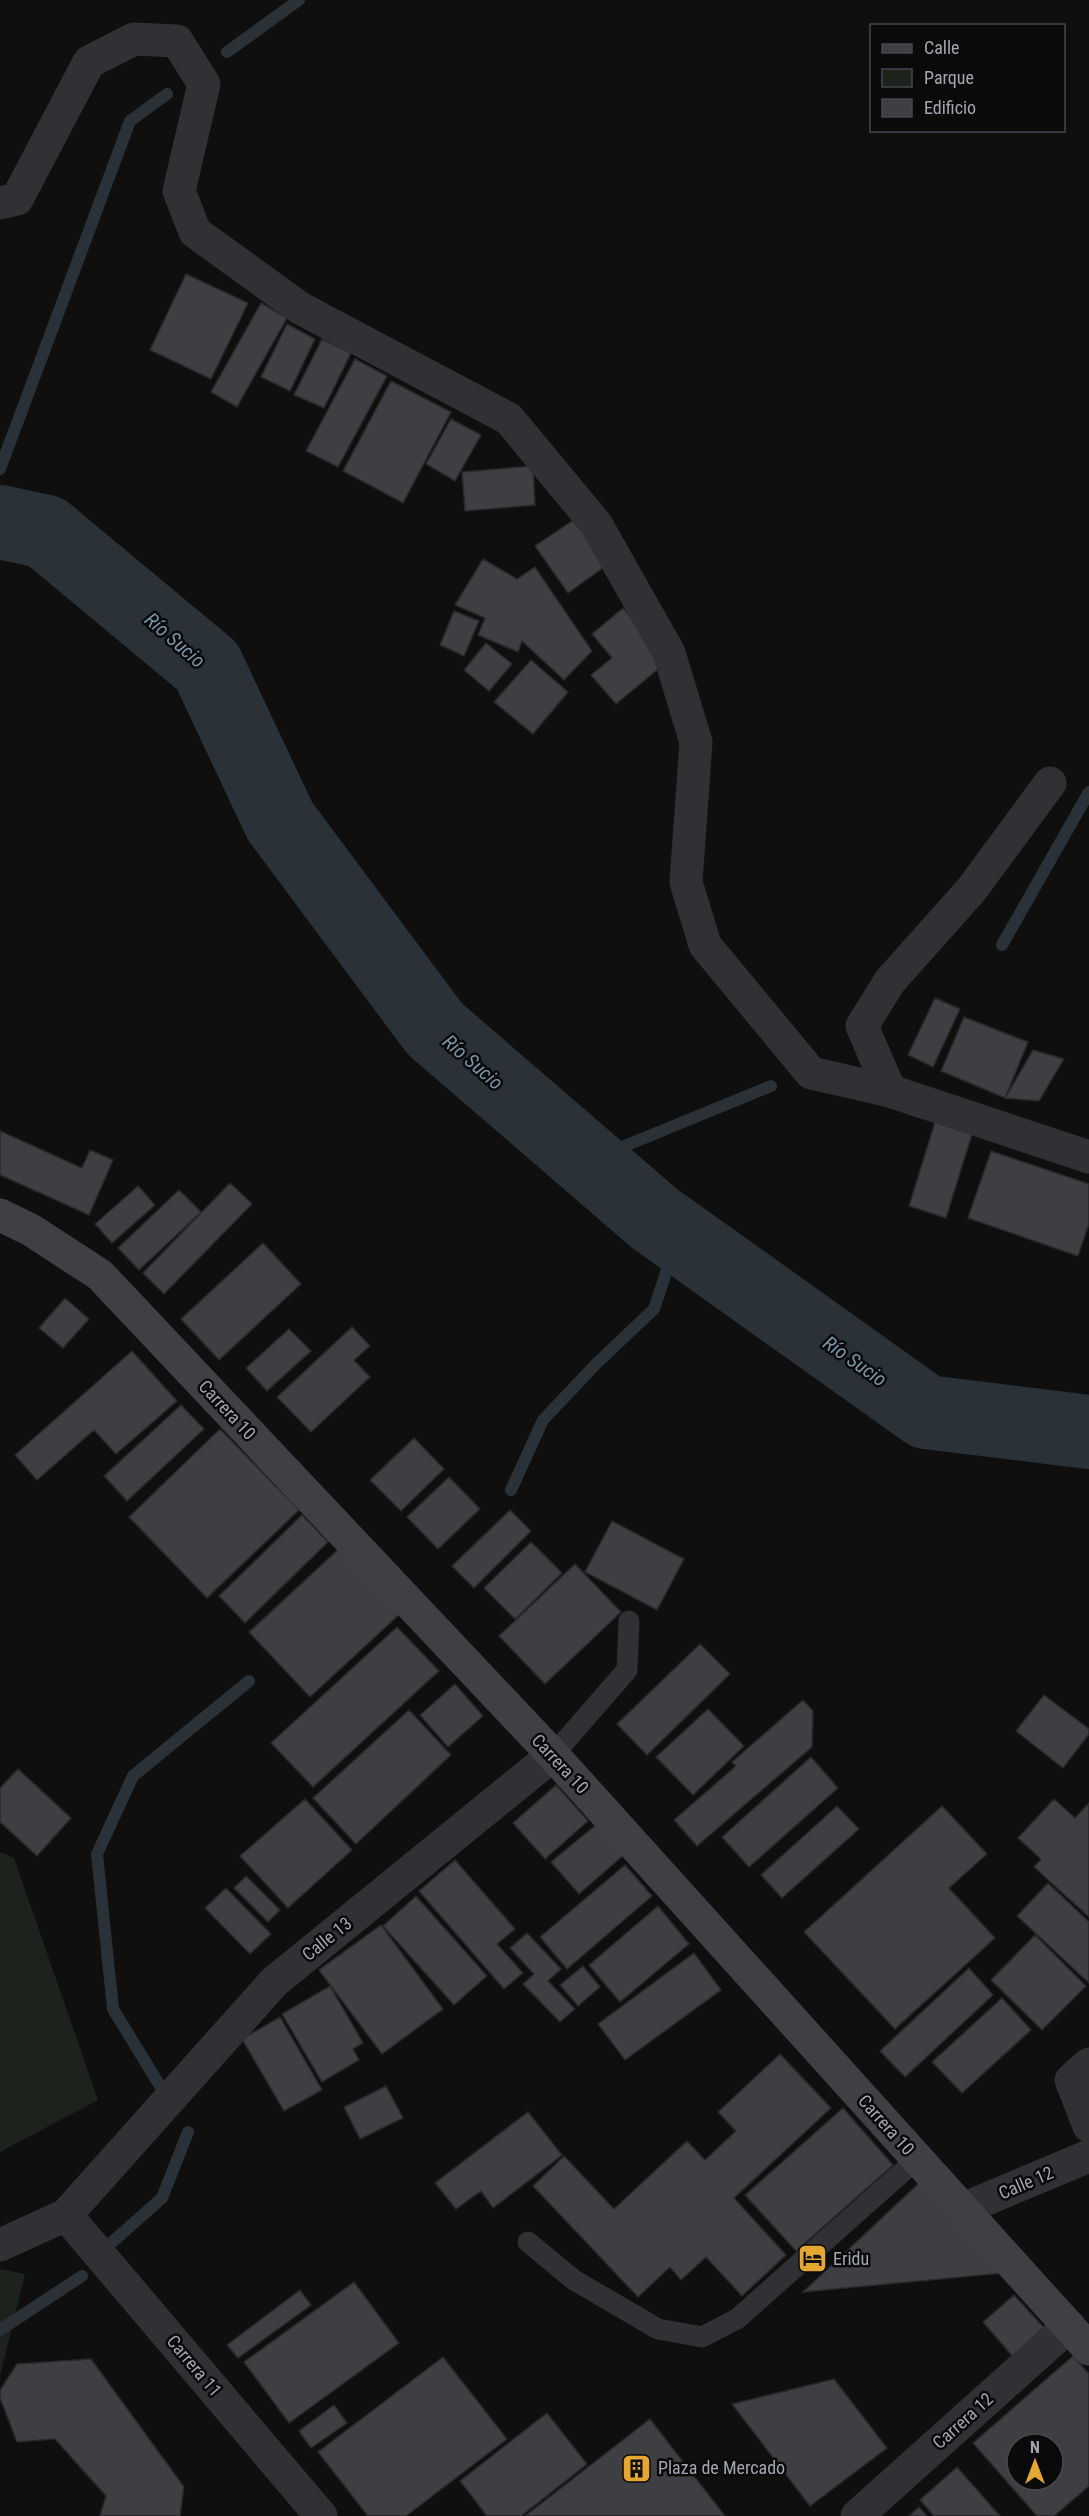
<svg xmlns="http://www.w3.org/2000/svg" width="1089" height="2516" font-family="'Roboto Condensed',sans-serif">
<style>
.green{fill:#1c231d}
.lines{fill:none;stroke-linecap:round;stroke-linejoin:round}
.stream{stroke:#2a3238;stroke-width:12}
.river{stroke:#2a3238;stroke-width:74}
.building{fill:#3e3f43;stroke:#29292c;stroke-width:1.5;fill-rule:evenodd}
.service{stroke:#313135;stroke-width:21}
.minor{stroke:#313135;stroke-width:33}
.secondary{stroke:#3f4045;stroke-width:33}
.labels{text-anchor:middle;stroke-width:5;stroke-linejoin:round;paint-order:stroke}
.street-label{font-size:18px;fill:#a1a6b1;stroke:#0a0a0b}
.poi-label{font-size:18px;fill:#a1a6b1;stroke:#0a0a0b;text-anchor:start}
.water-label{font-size:20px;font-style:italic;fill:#7994ab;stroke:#0a0a0b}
</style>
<rect width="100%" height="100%" fill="#0f0f10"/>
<!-- green -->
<path class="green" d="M0,1852L14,1858L98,2100L0,2152Z
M0,2269L25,2274L0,2376Z"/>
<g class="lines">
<!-- stream -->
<path class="stream" d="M227,52L299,0
M0,469L130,121L167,94
M1002,945L1089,792
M588,1161L771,1086
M511,1490L543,1420L596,1364L654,1309L667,1270V1228
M162,2089L113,2009L97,1854L133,1776L249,1681
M110,2244L162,2198L188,2132
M0,2330L82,2276"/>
<!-- river -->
<path class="river" d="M0,522L46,532L207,666L280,821L435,1029L654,1218L926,1412L1089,1432"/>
</g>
<!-- building -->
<path class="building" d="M186,274L248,303L211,379L150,350Z
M261,303L287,318L237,407L211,392Z
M287,324L315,339L290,391L261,377Z
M322,339L351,353L324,408L294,395Z
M355,359L387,376L338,467L306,451Z
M391,381L451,412L403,503L343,471Z
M451,419L481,435L455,481L426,464Z
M533,466L535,505L465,511L462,472Z
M575,519L607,565L568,593L535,546Z
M483,559L517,579L535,567L592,651L564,680L522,641L518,652L478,635L485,618L455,605Z
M623,608L668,661L616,704L591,675L612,658L592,634Z
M454,611L479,621L464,656L440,645Z
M486,643L512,664L489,691L464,670Z
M531,660L568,692L533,734L494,702Z
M935,998L960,1009L933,1067L908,1055Z
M964,1017L1028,1042L1005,1098L941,1071Z
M1033,1050L1064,1059L1039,1101L1005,1098Z
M936,1119L973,1131L946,1218L909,1206Z
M0,1131L82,1168L90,1150L113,1160L89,1215L0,1175Z
M991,1151L1089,1184V1224L1078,1256L968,1218Z
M230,1183L252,1204L164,1294L143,1273Z
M138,1186L155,1205L112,1243L95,1224Z
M179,1190L201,1212L139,1270L118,1248Z
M263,1243L301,1284L219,1360L181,1319Z
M65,1298L89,1319L63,1348L39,1328Z
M352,1327L370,1346L354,1360L370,1377L311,1432L277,1397Z
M289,1329L311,1351L267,1391L246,1368Z
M132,1351L177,1401L116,1454L94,1430L37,1480L15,1455Z
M181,1405L204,1429L127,1501L104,1476Z
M220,1429L299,1510L207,1598L129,1517Z
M414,1438L444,1469L401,1511L370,1480Z
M449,1477L480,1509L438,1549L407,1517Z
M510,1510L531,1531L474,1588L452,1566Z
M302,1515L328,1542L245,1623L219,1596Z
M612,1521L684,1559L657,1610L585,1572Z
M531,1542L562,1573L515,1619L484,1588Z
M342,1546L403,1611L310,1697L249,1632Z
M575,1564L621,1612L545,1684L499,1636Z
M397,1627L439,1671L313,1787L271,1743Z
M700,1644L730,1674L647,1755L617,1724Z
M455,1684L483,1716L448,1747L420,1715Z
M1044,1695L1089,1729V1734L1063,1768L1016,1731Z
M803,1700L813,1711L812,1747L697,1846L674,1820L736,1766L732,1762Z
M708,1709L744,1746L693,1795L656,1757Z
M409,1710L451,1755L356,1844L313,1798Z
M811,1757L838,1788L749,1867L722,1837Z
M18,1769L71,1818L37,1856L0,1822V1788Z
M556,1785L588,1821L545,1859L513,1823Z
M305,1799L352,1850L288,1908L240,1856Z
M1054,1799L1075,1818L1089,1803V1917L1034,1867L1041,1859L1018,1838Z
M837,1806L859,1829L782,1898L761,1875Z
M942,1806L987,1854L949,1888L995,1938L895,2029L804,1932Z
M598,1823L625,1854L579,1894L551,1862Z
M455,1860L515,1929L497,1944L523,1973L504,1989L419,1891Z
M625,1865L652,1896L567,1969L540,1937Z
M246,1876L280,1910L268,1922L234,1888Z
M1048,1883L1089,1922V1983L1017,1916Z
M226,1888L271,1934L250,1954L205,1908Z
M416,1896L487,1976L454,2005L383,1926Z
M658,1906L689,1944L620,2002L589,1965Z
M381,1925L443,2009L382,2054L319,1970Z
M527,1933L561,1969L548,1981L575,2009L560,2022L523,1984L534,1974L510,1948Z
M1035,1935L1086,1986L1042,2030L991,1980Z
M694,1953L721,1990L625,2060L598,2024Z
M583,1966L600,1987L578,2006L560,1985Z
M969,1968L993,1995L905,2077L880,2051Z
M330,1986L363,2043L353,2049L359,2060L322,2082L282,2014Z
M1002,1998L1031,2030L962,2093L932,2062Z
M280,2017L322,2090L284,2111L242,2039Z
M780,2054L831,2108L734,2198L786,2255L742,2296L706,2257L681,2280L670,2267L638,2297L533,2186L564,2156L614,2209L687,2141L705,2160L736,2131L718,2112Z
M386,2086L403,2118L360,2139L344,2107Z
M843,2108L893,2165L796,2251L745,2195Z
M528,2112L562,2155L493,2208L481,2191L456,2209L435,2183Z
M919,2183L1004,2273L803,2292Z
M354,2282L399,2343L289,2423L244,2362Z
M300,2290L311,2305L238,2358L227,2345Z
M1014,2295L1046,2330L1014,2358L983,2322Z
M1073,2356L1089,2374V2486L1054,2516H1037L973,2443ZM1017,2444H1053V2480H1017Z
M443,2357L507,2439L406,2516H368L318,2452Z
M91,2359L184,2487L180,2516H100L106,2496L55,2439L17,2442L0,2398V2390L17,2364Z
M834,2379L887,2448L810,2506L732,2404Z
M334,2405L347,2423L311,2448L299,2431Z
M547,2413L587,2464L521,2516H487L460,2481Z
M650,2419L725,2516H525Z
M957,2467L1000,2516H934L920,2500Z
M919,2507L927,2516H909Z"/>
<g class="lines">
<!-- service -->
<path class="service" d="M553,1755L627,1670L629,1621
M528,2242L574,2280L658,2329L702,2337L737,2319L917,2159"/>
<!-- minor -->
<path class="minor" d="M0,203L17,199L89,62L134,39L177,41L204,84L179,191L195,232L300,308L509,419L596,524L669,653L696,742L686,882L705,945L811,1073L890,1091L1089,1157
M890,1091L862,1026L890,981L972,889L1050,783
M1089,2064L1071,2080L1089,2126
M963,2209L1089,2156
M66,2215L321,2516
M0,2245L66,2215L274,1982L553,1755
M857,2516L1069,2326"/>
<!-- secondary -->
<path class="secondary" d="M0,1215L31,1230L100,1275L553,1755L1089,2349"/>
</g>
<!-- icons -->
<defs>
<symbol id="hotel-square" viewBox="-11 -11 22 22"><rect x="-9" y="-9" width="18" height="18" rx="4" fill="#e6a732" stroke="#0a0a0b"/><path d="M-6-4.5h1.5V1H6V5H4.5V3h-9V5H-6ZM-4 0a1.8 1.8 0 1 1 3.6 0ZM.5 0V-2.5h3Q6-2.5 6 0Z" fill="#111"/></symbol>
<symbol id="building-square" viewBox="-11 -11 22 22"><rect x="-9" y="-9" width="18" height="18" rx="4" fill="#e6a732" stroke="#0a0a0b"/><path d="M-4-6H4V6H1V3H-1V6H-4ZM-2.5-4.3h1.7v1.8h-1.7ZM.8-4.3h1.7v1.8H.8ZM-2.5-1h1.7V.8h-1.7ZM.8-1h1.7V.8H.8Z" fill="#111"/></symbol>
</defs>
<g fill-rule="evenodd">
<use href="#hotel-square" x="796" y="2242" width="33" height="33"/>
<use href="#building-square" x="620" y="2452" width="33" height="33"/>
</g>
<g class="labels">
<!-- street labels -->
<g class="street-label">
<text transform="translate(227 1410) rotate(47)" y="6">Carrera 10</text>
<text transform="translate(560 1764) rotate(47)" y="6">Carrera 10</text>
<text transform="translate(327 1939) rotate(-39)" y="6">Calle 13</text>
<text transform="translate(886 2125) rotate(48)" y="6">Carrera 10</text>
<text transform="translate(1026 2183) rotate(-23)" y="6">Calle 12</text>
<text transform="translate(194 2366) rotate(50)" y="6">Carrera 11</text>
<text transform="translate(963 2421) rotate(-42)" y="6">Carrera 12</text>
</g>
<!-- poi labels -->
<g class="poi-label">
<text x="833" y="2265">Eridu</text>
<text x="658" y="2474">Plaza de Mercado</text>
</g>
<!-- water labels -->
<g class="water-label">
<text transform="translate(175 640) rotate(41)" y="7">Río Sucio</text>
<text transform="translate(473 1062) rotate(41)" y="7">Río Sucio</text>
<text transform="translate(855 1361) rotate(35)" y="7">Río Sucio</text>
</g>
</g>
<!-- legend -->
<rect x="870" y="24" width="195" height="108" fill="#0a0a0b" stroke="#46484d" stroke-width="1.5"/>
<rect x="882" y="44" width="30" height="9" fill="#3f4045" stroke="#46484d" stroke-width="1.5"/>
<text x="924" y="54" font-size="18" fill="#a1a6b1">Calle</text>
<rect x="882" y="69" width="30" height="18" fill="#1c231d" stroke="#46484d" stroke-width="1.5"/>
<text x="924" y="84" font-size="18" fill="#a1a6b1">Parque</text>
<rect x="882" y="99" width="30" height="18" fill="#3e3f43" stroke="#46484d" stroke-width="1.5"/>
<text x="924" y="114" font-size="18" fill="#a1a6b1">Edificio</text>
<!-- north arrow -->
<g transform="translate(1035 2462)"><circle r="28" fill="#0a0a0b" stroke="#46484d" stroke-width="1.5"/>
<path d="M0-4.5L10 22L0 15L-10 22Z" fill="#e6a732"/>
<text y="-9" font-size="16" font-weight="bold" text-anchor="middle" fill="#a1a6b1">N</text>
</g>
</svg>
